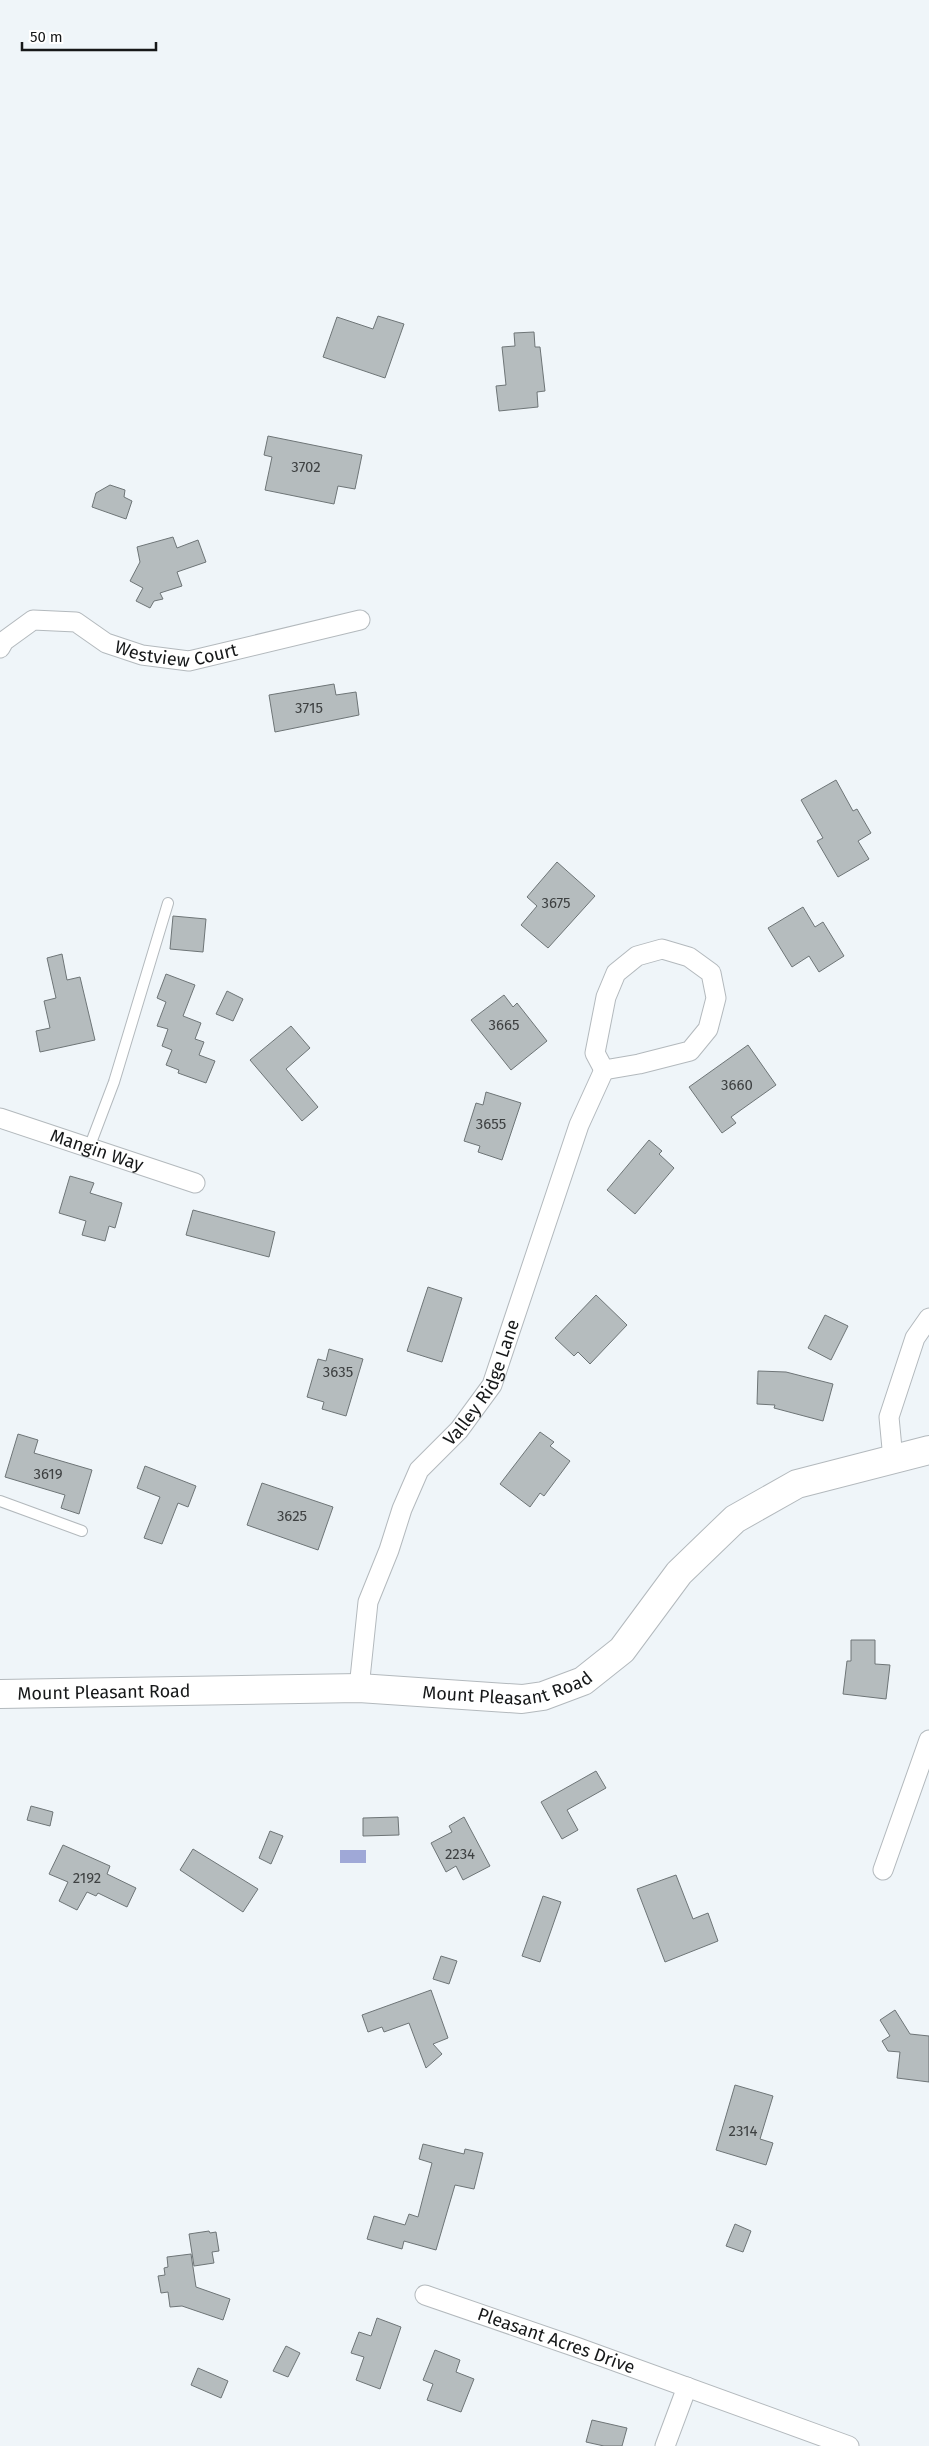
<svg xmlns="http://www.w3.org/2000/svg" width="929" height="2446" font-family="'Fira Sans',sans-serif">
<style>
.water{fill:#9fa8d7}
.building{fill:#b5bcbe;stroke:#6e7577}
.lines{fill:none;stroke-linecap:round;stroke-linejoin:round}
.lane-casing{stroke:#b3b9bd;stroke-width:12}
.street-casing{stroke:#b3b9bd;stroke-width:21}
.secondary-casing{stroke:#b3b9bd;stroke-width:30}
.lane{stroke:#fff;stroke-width:10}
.street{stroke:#fff;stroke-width:19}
.secondary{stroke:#fff;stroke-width:28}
.labels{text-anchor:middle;stroke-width:4;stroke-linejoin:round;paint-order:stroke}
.number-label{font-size:15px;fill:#3e4142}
.street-label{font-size:18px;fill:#161819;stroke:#fff}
</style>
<rect width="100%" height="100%" fill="#eff5f9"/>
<!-- water -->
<path class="water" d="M340,1850H366V1863H340Z"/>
<!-- building -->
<path class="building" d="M378,316L404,324L385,378L323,357L337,317L373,329Z
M534,332L535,347H540L545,391L537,392L538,407L499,411L496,386L506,385L502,347L515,346L514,333Z
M268,436L362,455L355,489L338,486L334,504L265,490L272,457L264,455Z
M110,485L125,490L124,497L132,501L126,519L92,507L96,493Z
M173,537L177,548L198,540L206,562L177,572L182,586L160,593L163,599L154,601L150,608L136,601L143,588L130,581L140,562L137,547Z
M334,684L336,695L356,692L359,715L275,732L269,695Z
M836,780L853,811L857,809L871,833L858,841L869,859L838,877L817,841L823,838L801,800Z
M557,862L595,896L548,948L521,925L537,906L527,897Z
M803,907L815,927L823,922L844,956L819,972L809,956L792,967L768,928Z
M173,916L206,919L203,952L170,949Z
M62,954L67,980L80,977L95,1040L40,1052L36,1031L50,1028L44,1001L56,998L47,958Z
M166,974L195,985L183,1016L201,1023L195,1039L204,1042L199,1055L215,1061L206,1083L178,1073L179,1070L166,1065L172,1050L162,1046L168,1029L157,1026L166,1002L157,998Z
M227,991L243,999L233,1021L216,1014Z
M504,995L513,1007L517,1003L547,1041L511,1070L471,1020Z
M291,1026L310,1048L286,1069L318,1107L302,1121L250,1060Z
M748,1045L776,1085L731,1117L736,1123L722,1133L689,1087Z
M486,1092L521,1103L502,1160L478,1152L480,1146L464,1141L476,1103L483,1105Z
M649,1140L662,1151L659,1154L674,1168L635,1214L607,1190Z
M70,1176L94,1183L90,1193L122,1203L115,1228L109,1226L105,1241L82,1235L86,1221L59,1213Z
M193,1210L275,1232L269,1257L186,1235Z
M428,1287L462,1298L442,1362L407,1351Z
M596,1295L627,1325L590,1364L578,1352L574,1356L555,1338Z
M825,1315L848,1326L831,1360L808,1348Z
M329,1349L363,1359L346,1416L322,1409L324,1402L307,1397L318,1359L326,1361Z
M758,1371L786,1372L833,1384L823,1421L774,1408L775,1405L757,1404Z
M540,1432L554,1442L550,1446L570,1461L544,1496L540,1493L530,1507L500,1484Z
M18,1434L38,1440L34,1453L92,1470L79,1514L61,1508L65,1495L5,1477Z
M145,1466L196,1486L188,1507L178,1503L162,1544L144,1538L160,1497L137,1488Z
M262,1483L333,1507L318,1550L247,1525Z
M851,1640H875V1664L890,1665L886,1699L843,1694L847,1661H851Z
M596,1771L606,1788L567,1810L578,1830L562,1839L541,1802Z
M31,1806L53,1812L50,1826L27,1820Z
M398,1817L399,1835L363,1836V1818Z
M464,1817L490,1866L463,1880L456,1866L446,1872L431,1843L452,1832L449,1826Z
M270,1831L283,1836L271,1864L259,1858Z
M63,1845L110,1866L107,1874L136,1888L127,1907L98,1893L96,1896L87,1892L77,1910L59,1901L68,1882L49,1874Z
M193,1849L258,1889L243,1912L180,1870Z
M676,1875L693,1919L708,1913L718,1941L665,1962L637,1889Z
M543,1896L561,1902L540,1962L522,1956Z
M441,1956L457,1961L449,1984L433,1979Z
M431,1990L448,2038L433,2044L442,2054L426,2068L409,2023L384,2032L382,2027L368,2032L362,2015Z
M895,2010L910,2034L929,2036V2082L897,2078L900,2052L888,2051L882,2041L890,2036L880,2020Z
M735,2085L773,2096L760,2139L773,2143L766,2165L716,2150Z
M423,2144L464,2154L465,2149L483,2153L474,2189L455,2185L436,2250L404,2241L402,2249L367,2239L374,2216L405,2225L409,2214L418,2217L432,2163L419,2159Z
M735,2224L751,2231L743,2252L726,2246Z
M209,2231L210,2233L216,2232L219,2251L212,2252L214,2263L194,2266L189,2234Z
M191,2254L196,2287L230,2299L223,2320L182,2306L170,2307L168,2292L161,2293L158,2276L165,2275L164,2268L168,2267L167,2257Z
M377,2318L401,2327L380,2389L356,2380L364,2357L351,2353L359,2332L371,2336Z
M286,2346L300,2353L288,2377L273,2371Z
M435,2350L460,2360L456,2372L474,2379L461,2412L427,2400L433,2384L423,2380Z
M198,2368L228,2381L221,2398L191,2385Z
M592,2420L627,2428L622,2446H604L586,2442Z"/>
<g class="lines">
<defs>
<path id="lane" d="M89,1148L114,1082L168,903
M0,1501L82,1531"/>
<g id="street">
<path id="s1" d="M0,648L4,641L33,620L76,622L106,643L142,655L189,661L360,620"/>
<path d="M662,949L689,957L711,973L716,998L708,1029L690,1051L639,1064L604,1070L595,1053L606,997L616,973L637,956Z"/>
<path id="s2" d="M0,1118L195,1183"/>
<path d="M893,1459L889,1417L915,1338L929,1318"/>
<path id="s3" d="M359,1688L368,1602L389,1550L402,1509L419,1470L459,1430L492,1385L579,1125L604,1070"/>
<path d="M883,1870L929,1740"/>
<path id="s4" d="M425,2295L576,2347L849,2446"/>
<path d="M665,2446L687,2387"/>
</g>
<g id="secondary">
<path id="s5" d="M0,1694L359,1688L522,1699L543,1696L583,1681L622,1650L679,1573L735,1519L797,1484L929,1450"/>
</g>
</defs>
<!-- lane casing -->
<use href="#lane" class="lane-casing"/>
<!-- street casing -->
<use href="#street" class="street-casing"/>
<!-- secondary casing -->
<use href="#secondary" class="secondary-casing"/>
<!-- lane -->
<use href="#lane" class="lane"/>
<!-- street -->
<use href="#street" class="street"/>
<!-- secondary -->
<use href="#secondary" class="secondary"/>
</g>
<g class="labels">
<!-- number labels -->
<g class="number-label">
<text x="306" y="472">3702</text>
<text x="309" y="713">3715</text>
<text x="556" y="908">3675</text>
<text x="504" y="1030">3665</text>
<text x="737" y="1090">3660</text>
<text x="491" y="1129">3655</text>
<text x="338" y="1377">3635</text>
<text x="48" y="1479">3619</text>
<text x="292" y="1521">3625</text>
<text x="460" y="1859">2234</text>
<text x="87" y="1883">2192</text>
<text x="743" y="2136">2314</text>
</g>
<!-- street labels -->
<g class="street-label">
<text dy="6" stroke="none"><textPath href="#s1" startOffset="196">Westview Court</textPath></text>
<text dy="6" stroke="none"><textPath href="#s2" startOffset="102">Mangin Way</textPath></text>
<text dy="6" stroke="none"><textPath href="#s3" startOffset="338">Valley Ridge Lane</textPath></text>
<text dy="6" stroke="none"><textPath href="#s5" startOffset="509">Mount Pleasant Road</textPath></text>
<text dy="6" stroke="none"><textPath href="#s5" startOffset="104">Mount Pleasant Road</textPath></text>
<text dy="6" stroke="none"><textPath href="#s4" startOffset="139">Pleasant Acres Drive</textPath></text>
</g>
</g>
<!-- scale -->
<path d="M22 42v8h134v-8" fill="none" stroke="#161819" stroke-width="2.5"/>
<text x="30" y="42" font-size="15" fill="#161819" stroke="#ffffff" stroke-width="4" paint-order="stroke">50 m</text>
</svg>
